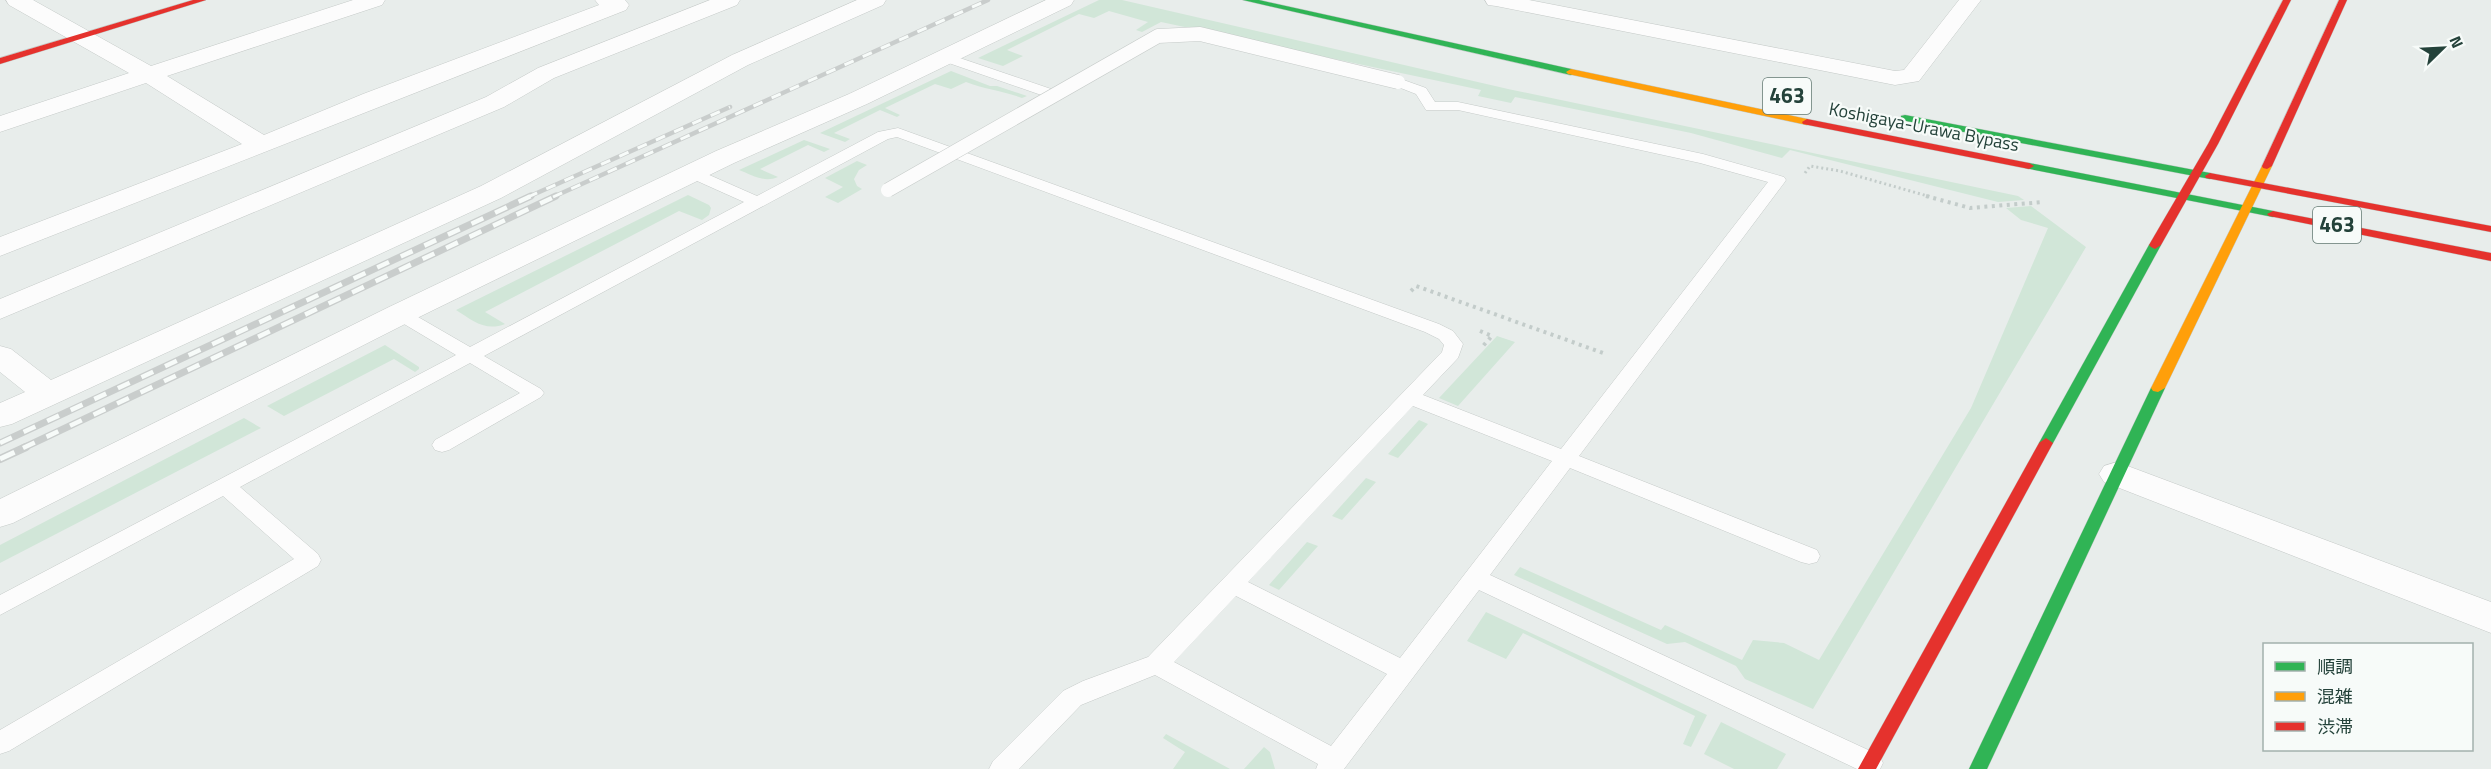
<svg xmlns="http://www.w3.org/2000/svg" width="2491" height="769" font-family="'Titillium Web','Noto Sans JP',sans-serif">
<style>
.green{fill:#d1e6d8}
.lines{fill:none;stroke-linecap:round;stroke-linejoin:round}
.lane-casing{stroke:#c5cac8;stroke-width:1}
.street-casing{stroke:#c5cac8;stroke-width:1}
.fast-casing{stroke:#c3cbc8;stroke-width:1}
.slow-casing{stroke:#c3cbc8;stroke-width:1}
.jam-casing{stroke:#c3cbc8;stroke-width:1}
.path-far1{stroke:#c3ccca;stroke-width:3;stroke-dasharray:2 3;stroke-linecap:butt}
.path{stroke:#c3ccca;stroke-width:4;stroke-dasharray:3 4.5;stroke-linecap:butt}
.lane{fill:#fcfcfc;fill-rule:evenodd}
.street{fill:#fcfcfc;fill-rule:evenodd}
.fast{fill:#30b455;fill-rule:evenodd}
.slow{fill:#ff9f0a;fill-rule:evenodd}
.jam{fill:#e5322d;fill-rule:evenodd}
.rail-far2-casing{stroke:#c9cdcc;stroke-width:4.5}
.rail-far1-casing{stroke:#c9cdcc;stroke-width:7}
.rail-casing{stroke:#c9cdcc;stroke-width:8}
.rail-far2{stroke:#f7fbf9;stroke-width:3;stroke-dasharray:10;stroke-linecap:butt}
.rail-far1{stroke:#f7fbf9;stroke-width:4.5;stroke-dasharray:13;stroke-linecap:butt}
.rail{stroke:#f7fbf9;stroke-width:5;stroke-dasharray:16;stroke-linecap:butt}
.lane-bridge-casing{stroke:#c5cac8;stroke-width:15;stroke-linecap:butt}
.lane-bridge{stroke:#fcfcfc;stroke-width:14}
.labels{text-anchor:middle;stroke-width:4.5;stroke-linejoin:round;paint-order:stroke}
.far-street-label{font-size:18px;fill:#24423a;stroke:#f7fbf9}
.shield{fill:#f7fbf9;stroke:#637a73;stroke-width:1.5}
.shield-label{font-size:21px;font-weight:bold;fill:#24423a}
</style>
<rect width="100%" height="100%" fill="#e8edeb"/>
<!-- green -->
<path class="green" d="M1099,0H1122L1508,89L2018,196L2024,200L1998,202L1790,150L1782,158L1691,133L1515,97L1511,103L1478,96L1481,90L1161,22L1142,32L1136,30L1148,22L1109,11L1094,18L1079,14L1007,50L1023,56L1003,66L978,58Z
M951,71L990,86H997L1027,96L1022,98C1003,91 984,89 966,82L951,89L935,84L885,108L900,115L897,117L880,110L834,133L850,139L845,142L820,133Z
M804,140L830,149L824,152L808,145L760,169L778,177C764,183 752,175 739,170Z
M857,161L867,165L859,170L854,179L857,186L862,189L838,203L825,197L843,187L825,178Z
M688,195L709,205L711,208L709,215L702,220L679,211L485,312L505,324C485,332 472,320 456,310Z
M2031,206L2086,247L1813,709L1745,679L1736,666L1685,642L1667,644L1514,575L1520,567L1661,630L1665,625L1742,660L1753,640L1784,643L1819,660L1971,408L2048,228L2021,220L2006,208Z
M1497,336L1515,342L1458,406L1439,398Z
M385,345L419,367V369L415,372L394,359L284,416L267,406Z
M244,418L261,428L0,563V545Z
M1419,420L1428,424L1398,458L1388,454Z
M1366,478L1376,482L1342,520L1332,516Z
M1307,542L1318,546L1279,590L1269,585Z
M1486,612L1707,715L1691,747L1683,744L1695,716L1523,633L1506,659L1467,641Z
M1721,722L1786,754L1777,769H1734L1704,754Z
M1166,734L1230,769H1173L1185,752L1163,738Z
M1264,747L1270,752L1275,769H1244Z"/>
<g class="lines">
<defs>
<path id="lane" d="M945,53L1060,92L1062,95L1060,98H1050L940,60L938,57L940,54Z
M1398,78L1426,88L1435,102H1458L1703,154L1784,177L1786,180L1784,183L1579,456L1817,550L1820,556L1817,562L1809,564L1801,562L1570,468L1490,575L1879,755L1883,763L1880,769H1857L1479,590L1344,769H1316L1318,764L1155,675L1081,705L1019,769H989L993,761L1063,691L1083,681L1148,657L1442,352L1444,345L1439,339L1425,332L897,137L888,139L484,356L541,389L544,393L541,397L449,450L442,452L435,450L432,445L435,440L520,393L470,363L240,487L318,554L321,560L318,566L9,751L0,754V730L294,559L223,496L0,615V595L456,355L394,318L391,314L394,310H406L470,347L744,202L686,176L684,173L686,170H698L757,196L878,132L898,128L1439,324L1453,331L1463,344L1458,358L1423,395L1561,449L1768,182L1700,163L1458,110H1426L1416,94L1393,85L1391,82ZM1413,406L1552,461L1400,658L1248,582ZM1236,596L1387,674L1331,746L1174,662Z"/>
<path id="street" d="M6,0H33L151,66L353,0H385L382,5L167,76L264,135L363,94L599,5L595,0H625L629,5L626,10L0,256V237L242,144L146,83L0,132V116L129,73L9,5Z
M710,0H740L737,5L554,78L504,107L0,319V299L486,97L538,68Z
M857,0H886L883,5L748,65L501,198L12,424L0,427V403L25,392L0,372V346L11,349L51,380L481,186L732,55Z
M1046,0H1074L1071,5L867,104L734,163L411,321L13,523L0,527V499L389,307L716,151L849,94Z
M1485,0H1529L1895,71L1904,70L1959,0H1981L1919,81L1895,85L1496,6L1488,5Z
M2117,462L2491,602V633L2104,482L2099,474L2104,466Z"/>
<path id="fast" d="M1243,0H1259L1571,69L1576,72L1571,75Z
M1905,115L2210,173L2215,176L2210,179L1901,120V116Z
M2029,163L2273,211L2279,214L2273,217L2025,168V164Z
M2155,241L2161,245L2053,443L2046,448L2041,446L2039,443L2149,245Z
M2158,384L2165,388L1987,769H1969L2151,388Z"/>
<path id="slow" d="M1571,69L1807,119L1812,122L1807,125L1568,74L1566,72Z
M2267,163L2272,166L2165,388L2158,392L2153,391L2151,388L2262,166Z"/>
<path id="jam" d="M193,0H206L0,64V58Z
M2283,0H2291L2218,144L2161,245L2155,249L2151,247L2149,245L2208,144Z
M2339,0H2347L2272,166L2267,169L2263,168L2262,166Z
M1807,119L2029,163L2034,166L2029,169L1803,124L1802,122Z
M2210,173L2491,226V232L2206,178L2205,176Z
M2273,211L2491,253V261L2269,216L2267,214Z
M2046,438L2053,443L1876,769H1858L2039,443Z"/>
</defs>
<!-- lane casing -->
<use href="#lane" class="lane-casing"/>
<!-- street casing -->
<use href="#street" class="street-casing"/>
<!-- fast casing -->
<use href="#fast" class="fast-casing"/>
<!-- slow casing -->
<use href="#slow" class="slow-casing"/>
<!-- jam casing -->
<use href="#jam" class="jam-casing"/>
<!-- path-far1 -->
<path class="path-far1" d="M1805,173L1810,166L1840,171L1931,197"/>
<!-- path -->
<path class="path" d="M1926,196L1970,208L2043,202
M1411,291L1416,286L1606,354
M1480,331L1492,336L1482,347"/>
<!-- lane -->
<use href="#lane" class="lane"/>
<!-- street -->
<use href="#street" class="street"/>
<!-- fast -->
<use href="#fast" class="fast"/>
<!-- slow -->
<use href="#slow" class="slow"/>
<!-- jam -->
<use href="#jam" class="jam"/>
<defs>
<path id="rail-far2" d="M528,197L730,107
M553,197L988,0"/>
<path id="rail-far1" d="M0,443L531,196
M23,448L556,196"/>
<path id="rail" d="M0,459L26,447"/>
</defs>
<!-- rail-far2 casing -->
<use href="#rail-far2" class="rail-far2-casing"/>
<!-- rail-far1 casing -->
<use href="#rail-far1" class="rail-far1-casing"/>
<!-- rail casing -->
<use href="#rail" class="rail-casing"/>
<!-- rail-far2 -->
<use href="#rail-far2" class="rail-far2"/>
<!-- rail-far1 -->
<use href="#rail-far1" class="rail-far1"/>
<!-- rail -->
<use href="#rail" class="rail"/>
<defs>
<path id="lane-bridge" d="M888,190L1158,36L1200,34L1398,82"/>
</defs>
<!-- lane-bridge casing -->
<use href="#lane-bridge" class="lane-bridge-casing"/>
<!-- lane-bridge -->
<use href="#lane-bridge" class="lane-bridge"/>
</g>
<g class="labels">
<!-- far-street labels -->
<g class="far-street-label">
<text transform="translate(1924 127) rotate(11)" y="6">Koshigaya-Urawa Bypass</text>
</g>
<!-- shield labels -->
<g class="shield">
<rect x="1763" y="78" width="48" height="36" rx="4.5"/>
<rect x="2313" y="207" width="48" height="36" rx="4.5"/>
</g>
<g class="shield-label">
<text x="1787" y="103">463</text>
<text x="2337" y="232">463</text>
</g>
</g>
<!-- legend -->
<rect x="2263" y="643" width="210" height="108" fill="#f7fbf9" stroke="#a3b1ad" stroke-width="1.5"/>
<rect x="2275" y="662" width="30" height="9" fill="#30b455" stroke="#a3b1ad" stroke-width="1.5"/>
<text x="2317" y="673" font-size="18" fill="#24423a">順調</text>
<rect x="2275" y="692" width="30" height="9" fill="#ff9f0a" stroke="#a3b1ad" stroke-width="1.5"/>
<text x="2317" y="703" font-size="18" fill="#24423a">混雑</text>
<rect x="2275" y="722" width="30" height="9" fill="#e5322d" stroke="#a3b1ad" stroke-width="1.5"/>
<text x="2317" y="733" font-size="18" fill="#24423a">渋滞</text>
<!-- north arrow -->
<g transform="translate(2443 48) rotate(66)" stroke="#f7fbf9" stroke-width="4.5" paint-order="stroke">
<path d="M0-4.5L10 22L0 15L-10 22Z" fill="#24423a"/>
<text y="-9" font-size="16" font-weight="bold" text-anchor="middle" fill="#24423a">N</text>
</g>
</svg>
